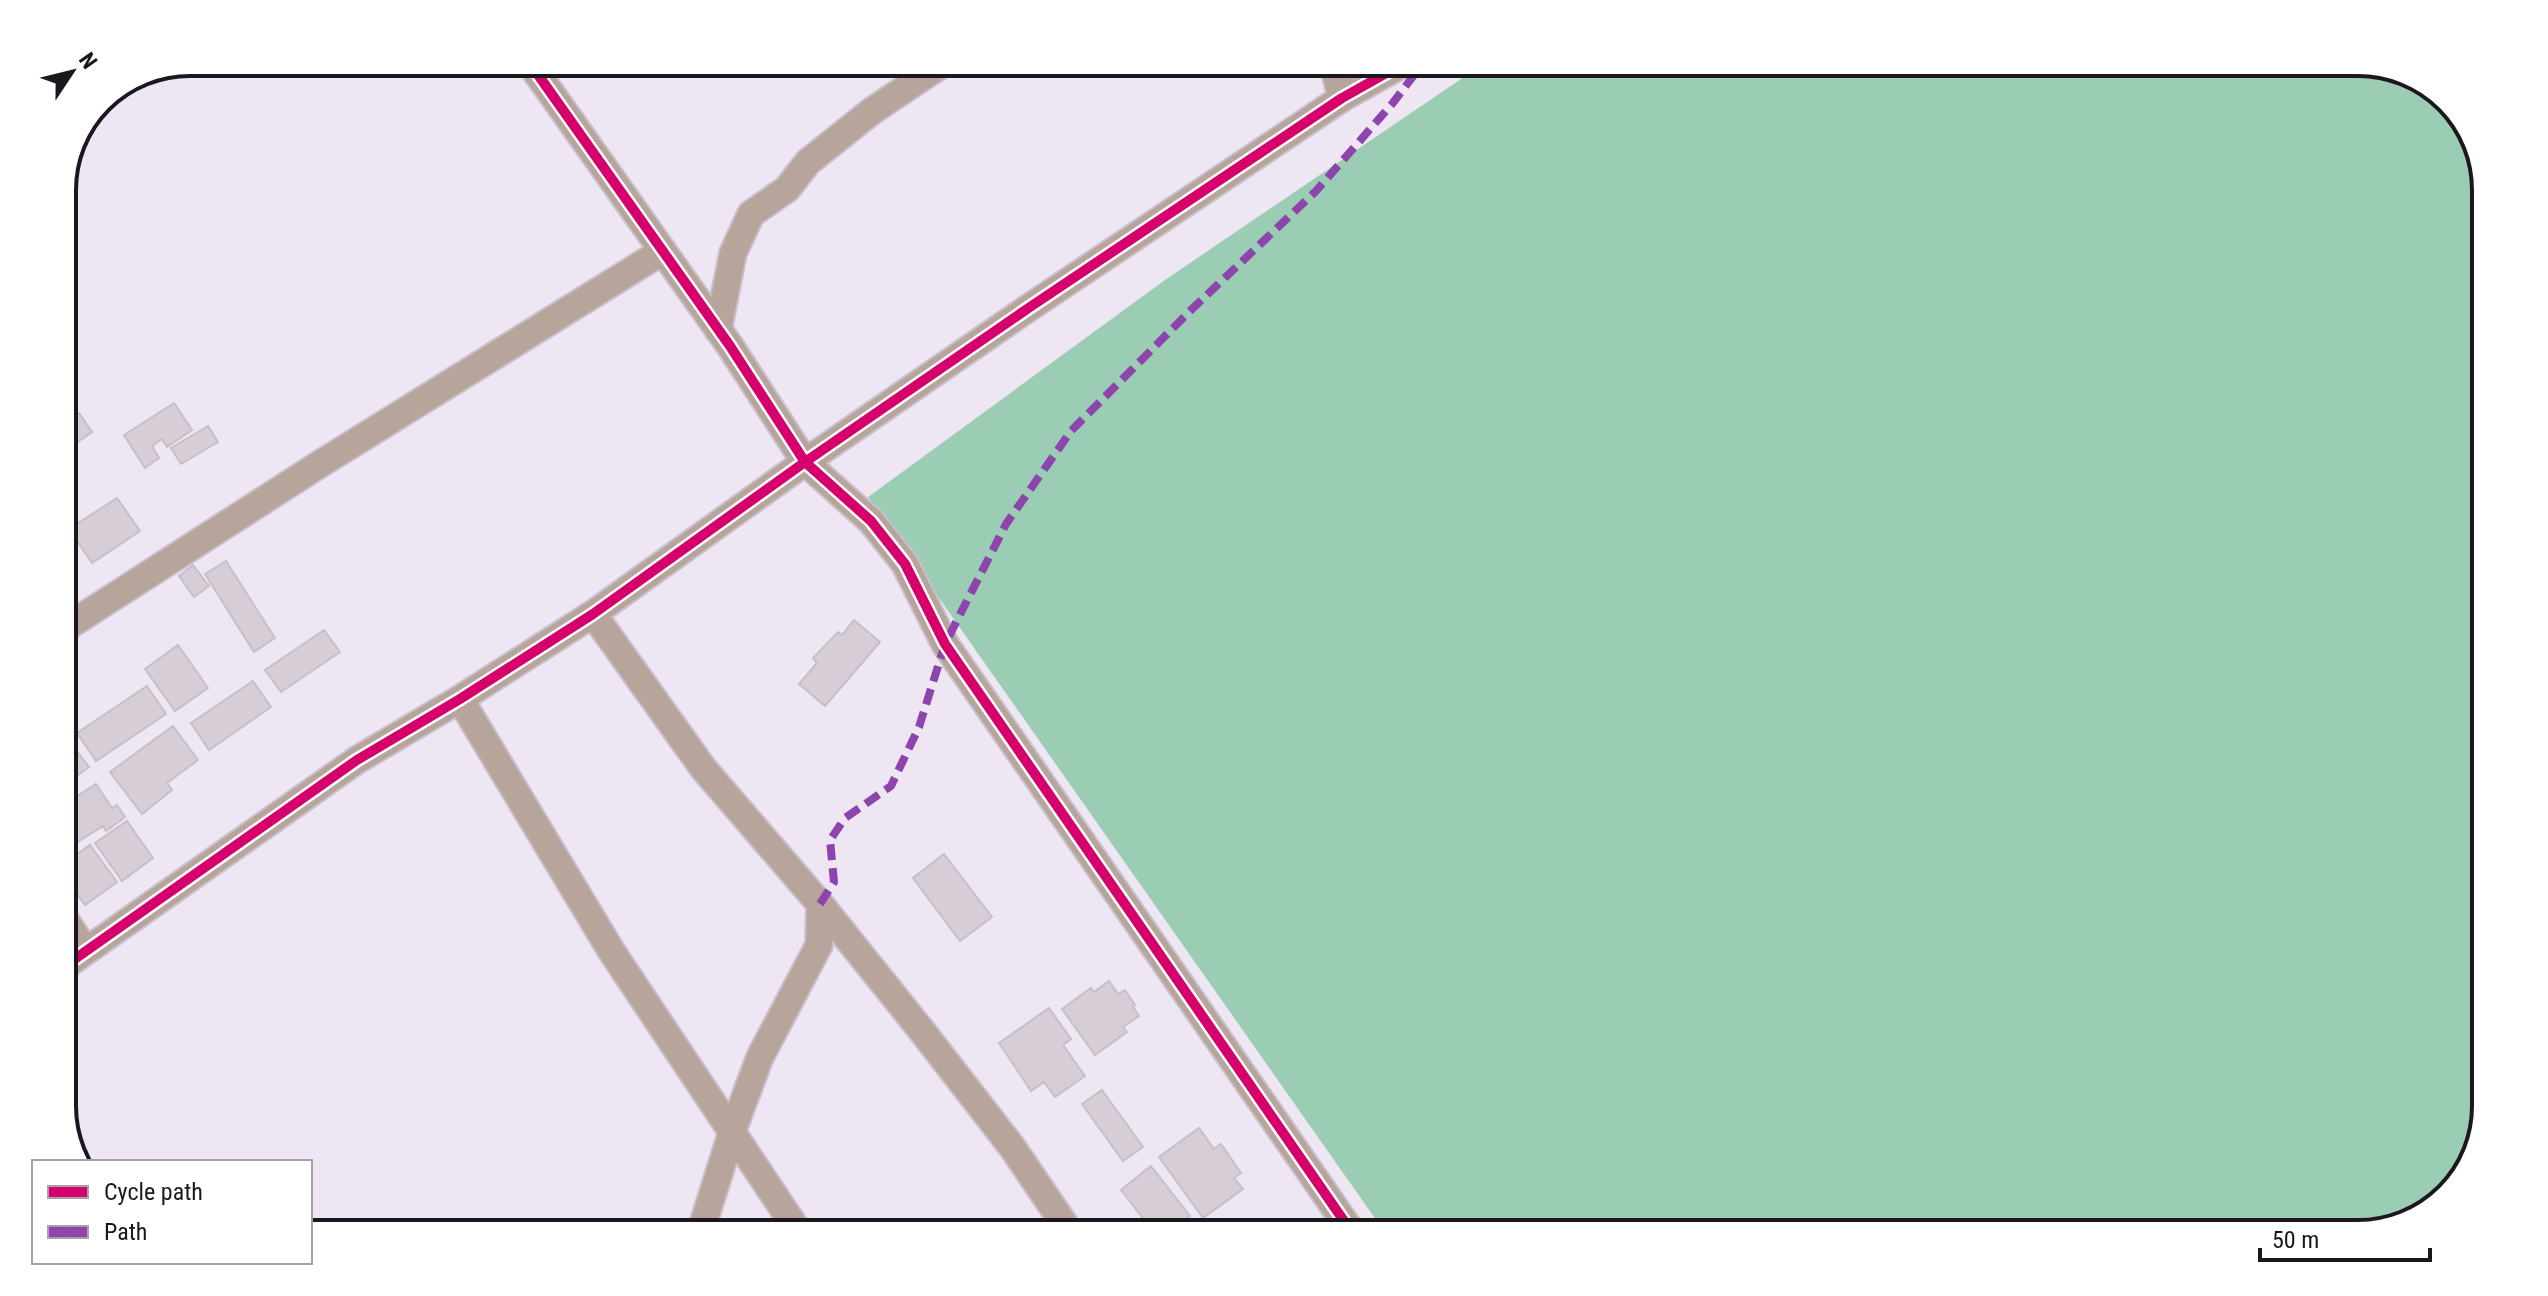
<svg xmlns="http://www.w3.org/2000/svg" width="2548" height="1296" font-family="'Roboto Condensed',sans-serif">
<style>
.forest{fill:#9acdb4}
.building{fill:#d6cdd7;stroke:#c7bec9;stroke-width:2}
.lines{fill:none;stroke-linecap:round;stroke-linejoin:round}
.street-casing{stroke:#c8c1cd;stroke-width:30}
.street{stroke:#b7a59c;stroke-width:26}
.quiet{stroke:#8e44ad;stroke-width:8;stroke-dasharray:16 8;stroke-linecap:butt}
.cycleway-casing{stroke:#fff;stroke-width:15}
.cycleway{stroke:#d6006c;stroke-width:10}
.rim{fill:none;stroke:#1c161f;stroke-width:4}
</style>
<rect width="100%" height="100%" fill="#efe6f4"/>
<!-- forest -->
<path class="forest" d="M1486,62H2358L2414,75L2465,119L2486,182V1106L2473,1162L2429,1213L2358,1234H1386L868,497L1165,280Z"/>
<!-- building -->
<path class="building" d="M174,403L192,430L167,447L162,439L152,446L159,458L145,468L124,435Z
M79,413L92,432L62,453V424Z
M208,426L218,442L181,464L171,448Z
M117,498L140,531L92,563L69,529Z
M226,561L275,638L254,652L205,574Z
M193,565L209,586L194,597L179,576Z
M854,620L880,642L825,706L799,684L817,663L813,658L838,632L842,635Z
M324,630L340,652L281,692L265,670Z
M178,645L208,688L175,711L145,669Z
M253,681L271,707L209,750L191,723Z
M147,686L166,714L96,761L77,733Z
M173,726L198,760L167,783L172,790L142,814L110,772Z
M73,746L89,767L62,787V754Z
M96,784L112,808L117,805L125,817L106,831L103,826L62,852V806Z
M127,821L153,858L122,881L95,843Z
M90,845L117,882L85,905L62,873V865Z
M944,854L992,917L960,941L913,878Z
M1109,981L1118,994L1125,990L1135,1005L1133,1007L1139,1016L1123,1027L1127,1032L1095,1055L1062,1009L1091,988L1094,992Z
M1049,1008L1071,1039L1063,1045L1085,1076L1055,1097L1044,1082L1031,1091L999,1043Z
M1102,1090L1143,1147L1123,1161L1082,1104Z
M1199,1128L1214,1149L1221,1144L1241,1173L1234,1178L1243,1189L1203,1218L1159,1157Z
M1151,1166L1190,1216L1166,1234H1155L1121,1190Z"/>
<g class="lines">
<defs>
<path id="street" d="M529,62L730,346L805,462L871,521L905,564L945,644L1353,1234
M1332,62L1342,98
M718,330L733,253L751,214L787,189L808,162L872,111L945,62
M593,614L703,768L820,904L922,1031L1012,1147L1071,1234
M62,630L320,464L663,251
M460,699L612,952L800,1234
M62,915L85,950
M62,968L357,760L460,699L593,614L805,462L1030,307L1342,98L1406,62
M700,1234L732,1132L760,1057L819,945L820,904"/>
</defs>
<!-- street casing -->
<use href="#street" class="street-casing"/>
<!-- street -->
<use href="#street" class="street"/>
<!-- quiet -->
<path class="quiet" d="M820,904L834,882L830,840L845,818L891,786L919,727L945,644L1006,524L1071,431L1191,310L1316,191L1392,104L1424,62"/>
<defs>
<path id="cycleway" d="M529,62L730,346L805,462L871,521L905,564L945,644L1353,1234
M62,968L357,760L460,699L593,614L805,462L1030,307L1342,98L1406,62"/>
</defs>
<!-- cycleway casing -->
<use href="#cycleway" class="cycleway-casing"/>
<!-- cycleway -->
<use href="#cycleway" class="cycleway"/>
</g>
<!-- crop -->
<path d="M0 0H2548V1296H0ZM190 76H2358A114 114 0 0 1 2472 190V1106A114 114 0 0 1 2358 1220H190A114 114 0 0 1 76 1106V190A114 114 0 0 1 190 76Z" fill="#fff" fill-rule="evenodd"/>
<path class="rim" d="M190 76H2358A114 114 0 0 1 2472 190V1106A114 114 0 0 1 2358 1220H190A114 114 0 0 1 76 1106V190A114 114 0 0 1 190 76Z"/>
<!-- legend -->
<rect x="32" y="1160" width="280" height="104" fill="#ffffff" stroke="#a4a2a5" stroke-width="2"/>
<rect x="48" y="1186" width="40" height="12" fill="#d6006c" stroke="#a4a2a5" stroke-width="2"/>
<text x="104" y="1200" font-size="24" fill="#1c161f">Cycle path</text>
<rect x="48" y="1226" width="40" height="12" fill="#8e44ad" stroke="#a4a2a5" stroke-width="2"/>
<text x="104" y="1240" font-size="24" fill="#1c161f">Path</text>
<!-- north arrow -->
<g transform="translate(72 72) rotate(55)" stroke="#ffffff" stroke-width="6" paint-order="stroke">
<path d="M0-6L14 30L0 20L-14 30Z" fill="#1c161f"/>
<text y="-12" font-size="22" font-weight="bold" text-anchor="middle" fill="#1c161f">N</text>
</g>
<!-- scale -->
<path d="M2260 1248v12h170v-12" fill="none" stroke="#1c161f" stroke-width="4"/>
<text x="2272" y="1248" font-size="24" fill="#1c161f" stroke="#ffffff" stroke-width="6" paint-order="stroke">50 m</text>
</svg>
